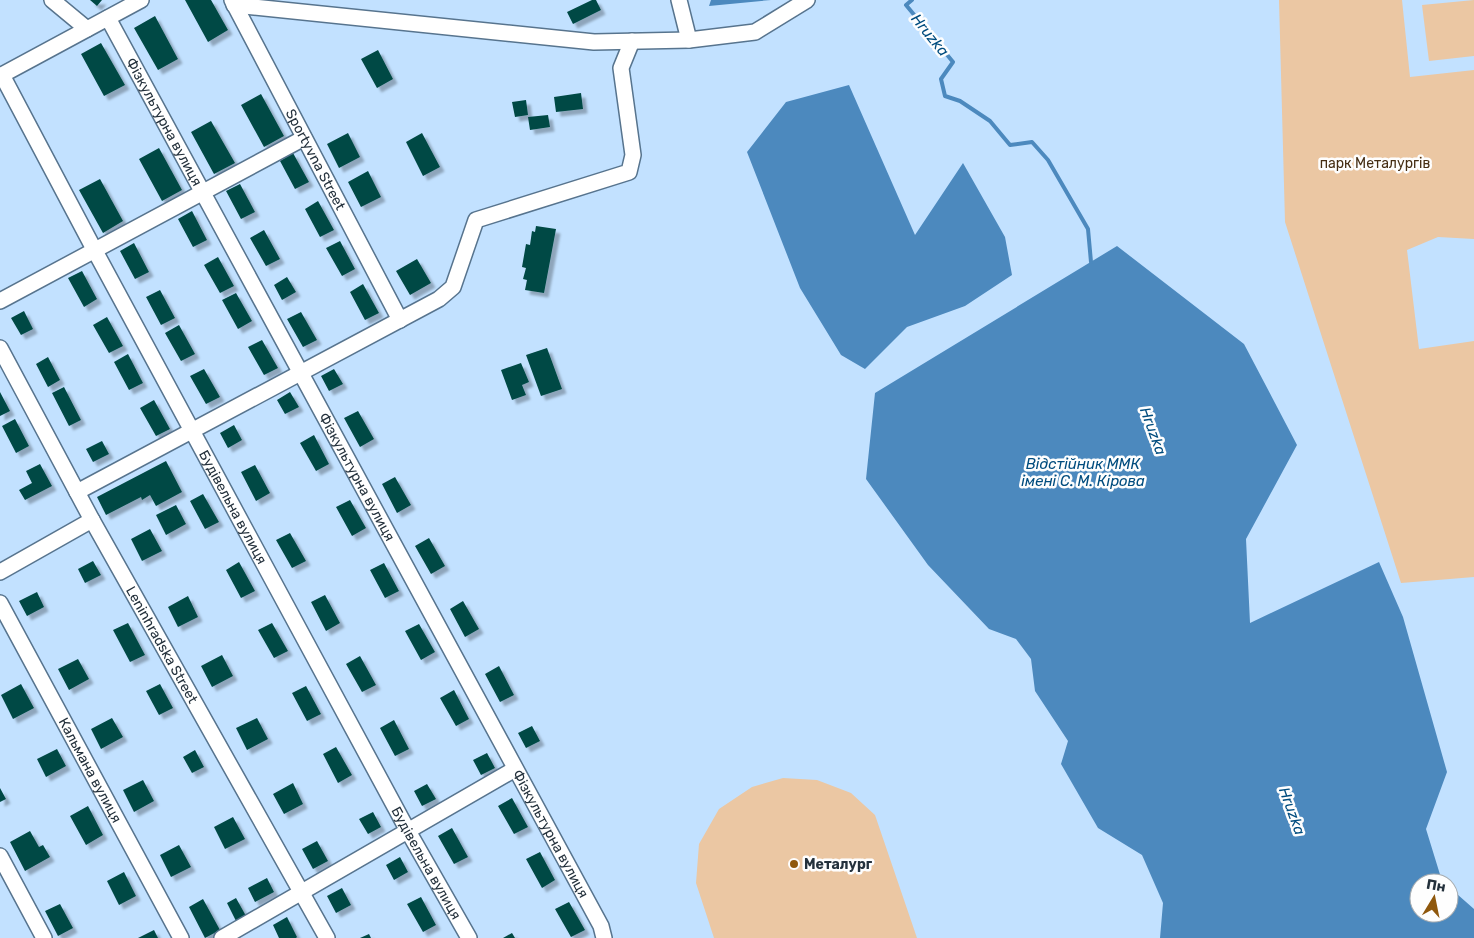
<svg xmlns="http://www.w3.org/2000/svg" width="1474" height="938" font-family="Rubik,sans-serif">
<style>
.green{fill:#ebc7a3}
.water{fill:#4c89be}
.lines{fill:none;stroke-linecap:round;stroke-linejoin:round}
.stream{stroke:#4c89be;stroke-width:4}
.building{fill:#054944;filter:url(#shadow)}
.minor-casing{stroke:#57748e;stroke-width:18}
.minor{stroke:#fff;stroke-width:15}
.poi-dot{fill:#8f580d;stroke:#fefefe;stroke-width:2}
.labels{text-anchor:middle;stroke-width:5;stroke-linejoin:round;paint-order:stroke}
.street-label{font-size:14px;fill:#24313c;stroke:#fefefe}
.park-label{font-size:14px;fill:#452d13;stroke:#fefefe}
.poi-label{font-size:14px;font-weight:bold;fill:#24313c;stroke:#fefefe;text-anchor:start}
.water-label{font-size:15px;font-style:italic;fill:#004c7e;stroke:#fefefe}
</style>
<defs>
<filter id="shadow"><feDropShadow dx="4.5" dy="4.5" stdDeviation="1" flood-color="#0004"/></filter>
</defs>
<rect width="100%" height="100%" fill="#c2e1ff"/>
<!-- green -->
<path class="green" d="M1279,0H1402L1410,77L1474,70V239L1438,237L1407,250L1419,349L1474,341V577L1401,583L1285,222Z
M1474,0V56L1429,61L1422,5Z
M783,778L817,780L851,793L875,815L917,938H714L696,883L699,844L719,809L752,787Z"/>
<!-- water -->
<path class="water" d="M711,0H771L709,6Z
M849,85L915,235L963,163L1005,237L1012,275L965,306L907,327L865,369L841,355L800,288L747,152L786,102Z
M1117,246L1244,344L1297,445L1246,539L1250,623L1379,562L1403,617L1447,772L1426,829L1442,881L1444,883H1419V913H1449V887L1474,909V938H1160L1163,903L1142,855L1098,828L1061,764L1068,741L1035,691L1031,659L1016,639L989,629L928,565L866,479L875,393Z"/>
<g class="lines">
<!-- stream -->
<path class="stream" d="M912,0L906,5L953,62L941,79L945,96L960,101L990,121L1010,145L1032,142L1048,160L1088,229L1091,262"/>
</g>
<!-- building -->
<path class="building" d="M90,0H102L97,6Z
M185,0H211L228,30L208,42Z
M592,0H596L601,10L573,24L567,12Z
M155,16L178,59L158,70L134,28Z
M101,43L125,85L104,96L81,54Z
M378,50L393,79L377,88L361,59Z
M581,93L583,109L556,112L554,97Z
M261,94L284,136L264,147L241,105Z
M526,100L528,115L515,117L512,102Z
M548,115L550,127L530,130L528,117Z
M211,121L235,163L214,174L191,132Z
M348,133L360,157L339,168L327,144Z
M422,133L440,167L423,176L406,142Z
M159,148L182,190L162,201L139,159Z
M293,153L309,182L295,189L280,161Z
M368,171L381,197L361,207L348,182Z
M100,179L123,221L103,233L79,190Z
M240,184L255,212L241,219L226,191Z
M318,201L334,230L320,237L305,209Z
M192,211L207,240L193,247L178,219Z
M536,226L556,229L544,293L525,290L527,280L523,279L526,268L522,267L526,244L530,245L532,231L535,232Z
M264,230L280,259L266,266L250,238Z
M340,241L355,269L342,276L326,248Z
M134,243L149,272L135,279L120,251Z
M218,257L234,286L220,293L204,265Z
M417,259L431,283L410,295L396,271Z
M82,271L97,299L84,307L68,278Z
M287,277L296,292L282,300L274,285Z
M363,284L379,313L365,320L350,292Z
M160,290L175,318L161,325L146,297Z
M236,293L252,321L238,329L222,300Z
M24,311L33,329L21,335L11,318Z
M301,312L317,340L303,347L287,319Z
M107,317L123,346L109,353L93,325Z
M179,325L195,354L181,361L165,333Z
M262,340L278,368L264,375L248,347Z
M547,348L562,389L541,396L526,355Z
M128,354L143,383L129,390L114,362Z
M48,357L60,380L48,387L36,364Z
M521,363L529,382L522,385L526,395L512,400L501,370Z
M204,369L220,397L206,404L190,376Z
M334,369L343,384L329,391L321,376Z
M64,387L81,420L69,426L52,393Z
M0,392L10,411L0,416Z
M290,392L299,407L285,414L277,400Z
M154,400L170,429L156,436L140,408Z
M358,411L374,439L360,447L344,418Z
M15,419L29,446L16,453L2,426Z
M234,425L242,440L228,448L220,433Z
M314,435L329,464L316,471L300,443Z
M102,441L109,454L93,462L86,449Z
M166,461L182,492L156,506L150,495L142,500L141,497L106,515L97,497Z
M40,464L52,486L25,500L19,490L32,483L26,471Z
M255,465L270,493L256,501L241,472Z
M395,477L411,505L397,513L382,484Z
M203,494L219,522L205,529L190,501Z
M350,500L366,528L352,536L336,507Z
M176,505L186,524L166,535L156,515Z
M150,529L162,551L142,561L131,539Z
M290,533L306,561L292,568L276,540Z
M429,538L445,566L431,574L415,546Z
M93,561L101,575L85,583L78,569Z
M239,562L255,591L241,598L226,570Z
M384,563L399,591L385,598L370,570Z
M37,592L44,607L27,616L19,601Z
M325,595L340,623L326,631L311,602Z
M188,596L198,617L178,627L168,607Z
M463,601L479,629L465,637L450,609Z
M128,623L145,655L130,662L113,630Z
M272,623L288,651L274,658L258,630Z
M419,624L435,652L421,660L405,631Z
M222,655L233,676L212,687L201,666Z
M360,656L376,685L362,692L346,664Z
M78,659L89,679L69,690L58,669Z
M499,666L514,695L500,702L485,674Z
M21,684L34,708L13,719L1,695Z
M160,684L173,708L159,715L146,691Z
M306,686L321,714L307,721L292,693Z
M454,690L469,719L456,726L440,698Z
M112,718L123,737L101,749L91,729Z
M257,718L268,739L247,750L236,728Z
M394,720L409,749L395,756L380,728Z
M532,726L540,741L526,748L518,733Z
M336,747L352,775L338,783L323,754Z
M57,749L66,766L46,777L37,759Z
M195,750L204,767L192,773L183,757Z
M487,753L495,768L481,775L473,760Z
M143,780L154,801L134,812L123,790Z
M293,783L303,804L284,814L273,794Z
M427,784L436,799L422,806L414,791Z
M0,788L6,799L0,802Z
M512,798L528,827L514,834L498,806Z
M88,806L103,835L86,845L70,816Z
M373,812L381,827L368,834L359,819Z
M233,817L245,839L225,849L214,827Z
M452,828L468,857L454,864L438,836Z
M30,831L39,847L43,845L50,857L25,871L10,842Z
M317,841L328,861L313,869L302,849Z
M179,845L191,867L171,877L160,855Z
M540,852L555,880L542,888L526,859Z
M400,857L408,872L394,880L386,865Z
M124,872L136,896L119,905L107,881Z
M267,878L274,892L255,902L248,888Z
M342,888L351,905L336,913L327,896Z
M421,897L436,925L423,932L407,904Z
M236,898L246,916L236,921L227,903Z
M203,899L220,930L205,938L189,907Z
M569,902L585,930L571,937L555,909Z
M60,904L73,928L58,936L45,911Z
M287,917L297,937L296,938H279L273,925Z
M154,930L158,938H138Z
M512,933L515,938H503Z
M369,934L371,938H360Z"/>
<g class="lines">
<defs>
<g id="minor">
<path d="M52,0L87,29"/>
<path id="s1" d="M232,0L400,320"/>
<path d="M679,0L689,40L755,32L807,0"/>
<path d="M234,5L594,42L689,40"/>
<path id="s2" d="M108,18L601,926L604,938"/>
<path id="s3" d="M2,75L95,251L408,831L469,938"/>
<path d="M0,76L141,0"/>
<path d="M0,301L304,138"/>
<path id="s4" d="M0,348L92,520L327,938"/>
<path d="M77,492L439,299L453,287L476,220L629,172L633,155L621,68L632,41"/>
<path d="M0,572L92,520"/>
<path id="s5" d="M0,603L181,938"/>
<path d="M0,856L44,938"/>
<path d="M222,938L515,769"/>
</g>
</defs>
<!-- minor casing -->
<use href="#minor" class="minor-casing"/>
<!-- minor -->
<use href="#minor" class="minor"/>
</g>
<!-- markers -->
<circle class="poi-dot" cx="794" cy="864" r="5"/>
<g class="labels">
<!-- street labels -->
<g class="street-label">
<text dy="5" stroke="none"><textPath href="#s2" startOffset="118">Фiзкультурна вулиця</textPath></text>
<text dy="5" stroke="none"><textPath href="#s1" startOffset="180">Sportyvna Street</textPath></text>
<text dy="5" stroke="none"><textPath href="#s2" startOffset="522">Фiзкультурна вулиця</textPath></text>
<text dy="5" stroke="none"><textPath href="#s3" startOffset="490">Будівельна вулиця</textPath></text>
<text dy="5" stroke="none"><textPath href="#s4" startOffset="338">Leninhradska Street</textPath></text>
<text dy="5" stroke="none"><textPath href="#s5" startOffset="190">Кальмана вулиця</textPath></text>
<text dy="5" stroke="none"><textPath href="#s2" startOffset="928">Фiзкультурна вулиця</textPath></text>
<text dy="5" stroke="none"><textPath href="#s3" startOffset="895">Будівельна вулиця</textPath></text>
</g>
<!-- park labels -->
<g class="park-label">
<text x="1375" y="168">парк Металургів</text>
</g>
<!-- poi labels -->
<g class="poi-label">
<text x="804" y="869">Металург</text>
</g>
<!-- water labels -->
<g class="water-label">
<text transform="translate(930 35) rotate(51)" y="5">Hruzka</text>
<text transform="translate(1153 431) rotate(70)" y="5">Hruzka</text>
<text x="1083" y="469">Відстійник ММК<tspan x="1083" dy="17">імені С. М. Кірова</tspan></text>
<text transform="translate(1292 811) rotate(70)" y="5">Hruzka</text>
</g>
</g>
<!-- north arrow -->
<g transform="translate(1434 898) rotate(10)"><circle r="24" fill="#fefefe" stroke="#a7acb0"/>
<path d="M0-4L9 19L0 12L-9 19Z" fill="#8f580d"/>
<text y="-8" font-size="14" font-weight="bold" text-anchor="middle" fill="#24313c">Пн</text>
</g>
</svg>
